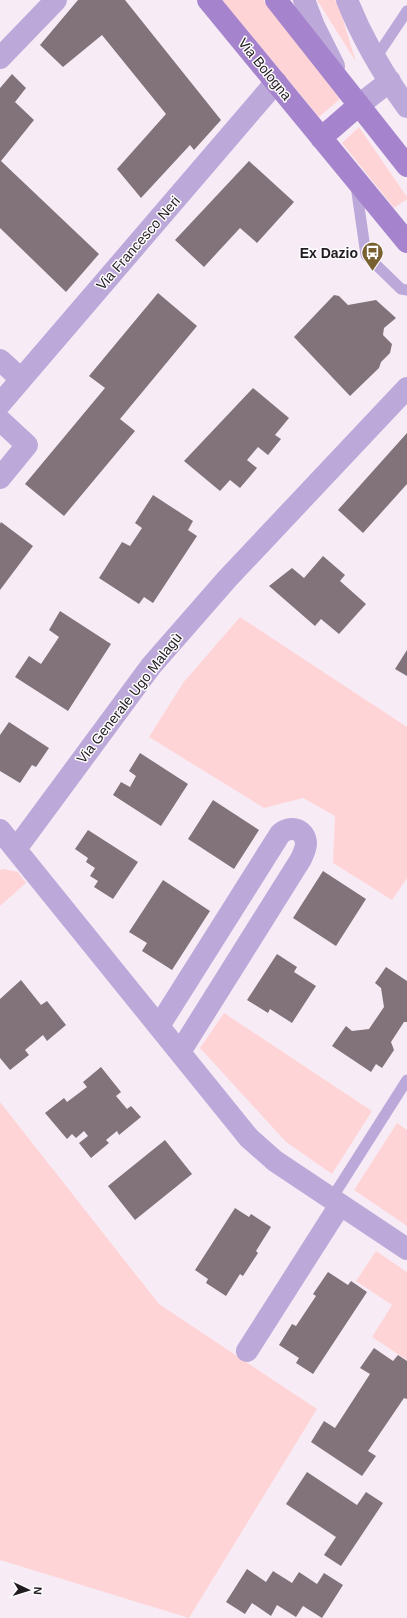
<svg xmlns="http://www.w3.org/2000/svg" width="407" height="1618" font-family="Helvetica,sans-serif">
<style>
.green{fill:#ffd4d7}
.building{fill:#817379}
.lines{fill:none;stroke-linecap:round;stroke-linejoin:round}
.lane{stroke:#bda8da;stroke-width:11}
.street{stroke:#bda8da;stroke-width:22}
.secondary{stroke:#a584cd;stroke-width:22}
.labels{text-anchor:middle;stroke-width:3;stroke-linejoin:round;paint-order:stroke}
.street-label{font-size:14px;fill:#201c20;stroke:#fefcfe}
.poi-label{font-size:14px;font-weight:bold;fill:#201c20;stroke:#fefcfe;text-anchor:end}
</style>
<rect width="100%" height="100%" fill="#f7ecf6"/>
<!-- green -->
<path class="green" d="M222,0H263L340,99L319,117Z
M317,0H335L340,10L356,62Z
M359,127L407,197V199L394,208L342,143Z
M240,617L407,727V878L392,900L333,863L335,816L303,798L264,808L149,737L183,683Z
M4,869L18,872L26,883L0,906V870Z
M224,1013L372,1111L332,1174L286,1142L200,1048Z
M0,1102L159,1304L317,1409L189,1618L0,1560Z
M397,1123L407,1130V1226L354,1190Z
M376,1251L407,1272V1360L372,1337L392,1305L356,1281Z"/>
<!-- building -->
<path class="building" d="M78,0H125L221,120L194,150L190,145L141,198L117,169L166,114L102,35L63,67L40,45Z
M12,74L26,88L15,102L34,120L1,161L99,254L66,292L0,228V88Z
M249,161L294,202L257,243L240,228L204,267L175,240Z
M158,293L197,326L120,419L135,431L64,516L25,484L105,388L89,376Z
M334,295L339,296L348,305L376,300L396,318L384,328L383,335L392,344L390,353L381,362L379,368L350,396L294,337Z
M253,388L289,418L275,435L281,439L268,455L258,447L247,460L257,468L240,488L230,480L220,491L184,461Z
M407,433V484L363,533L338,510Z
M153,495L193,521L188,530L197,536L153,603L144,597L139,604L99,578L122,542L130,546L142,528L135,523Z
M1,522L33,546L0,590V524Z
M323,556L345,575L340,581L366,604L339,634L321,619L315,626L269,586L292,568L304,578Z
M60,611L111,644L68,711L15,677L29,656L41,664L59,637L49,630Z
M407,650V676L395,669Z
M9,722L49,748L36,767L32,765L20,783L0,771V735Z
M140,753L188,784L161,826L113,795L121,782L130,787L136,776L129,771Z
M213,800L259,830L234,869L188,839Z
M88,830L138,862L113,899L94,887L98,881L90,876L95,868L86,862L88,858L75,849Z
M323,871L366,899L336,946L293,918Z
M163,880L210,911L172,970L142,951L147,943L129,932Z
M277,954L297,967L294,972L316,986L292,1023L270,1009L268,1013L247,1000Z
M386,967L407,981V1022H404L391,1042L394,1050L382,1068L376,1064L371,1072L332,1046L346,1026L352,1031L369,1029L384,1007L381,988L375,983Z
M21,980L41,1005L47,1001L66,1025L47,1041L43,1035L25,1050L29,1055L10,1070L0,1058V999Z
M101,1067L121,1092L116,1096L127,1109L131,1106L141,1117L119,1135L117,1131L106,1140L109,1143L91,1158L79,1143L88,1136L84,1131L76,1138L72,1134L67,1139L45,1113L64,1098L67,1102L87,1087L83,1082Z
M165,1140L192,1174L135,1220L108,1186Z
M235,1208L249,1217L251,1214L271,1227L256,1251L258,1253L243,1276L240,1274L226,1296L206,1283L208,1279L195,1270Z
M328,1272L348,1285L351,1281L367,1292L313,1374L296,1363L299,1358L279,1345L292,1324L296,1326L316,1296L313,1294Z
M374,1348L393,1361L398,1355L407,1361V1399L404,1398L368,1451L376,1456L362,1476L311,1442L324,1421L335,1428L370,1374L360,1368Z
M307,1472L357,1505L366,1492L383,1503L341,1566L324,1555L336,1537L286,1504Z
M247,1569L266,1582L273,1571L292,1583L299,1572L317,1584L324,1573L343,1585L322,1618L303,1606L296,1617L277,1605L271,1616L252,1603L245,1614L226,1602Z"/>
<g class="lines">
<!-- lane -->
<path class="lane" d="M375,59L407,11
M356,186L366,255L401,289L407,290
M332,1198L407,1080"/>
<!-- street -->
<path class="street" d="M304,0L314,26L334,66
M347,0C362,38 383,74 407,107
M0,58L56,0
M359,105L390,81
M0,360L21,379
M0,404L276,82
M0,420L27,445L0,478
M0,830L249,1138L275,1161L407,1249
M16,849L151,666L227,579L407,388
M159,1026L280,834C289,825 305,828 306,843C306,849 303,854 301,859L180,1052
M247,1351L340,1205"/>
<!-- secondary -->
<path class="secondary" d="M208,0L407,242
M276,0L407,166
M321,138L359,105"/>
</g>
<!-- icons -->
<defs>
<symbol id="bus-pin" viewBox="-11 -11 22 30"><path d="M0 17L-7.5 6A9.5 9.5 0 1 1 7.5 6Z" fill="#796031" stroke="#fefcfe"/><path d="M-5-6H5V4H4V6H2V4H-2V6H-4V4H-5ZM-3.5-4V0h7V-4ZM-3.5 1.2v1.5H-2V1.2ZM2 1.2v1.5H3.5V1.2Z" fill="#fff"/></symbol>
</defs>
<g fill-rule="evenodd">
<use href="#bus-pin" x="360" y="240" width="25" height="34"/>
</g>
<g class="labels">
<!-- street labels -->
<g class="street-label">
<text transform="translate(265 69) rotate(51)" y="5">Via Bologna</text>
<text transform="translate(138 243) rotate(-49)" y="5">Via Francesco Neri</text>
<text transform="translate(129 698) rotate(-52)" y="5">Via Generale Ugo Malagù</text>
</g>
<!-- poi labels -->
<g class="poi-label">
<text x="358" y="258">Ex Dazio</text>
</g>
</g>
<!-- north arrow -->
<g transform="translate(28 1590) rotate(94)" stroke="#fefcfe" stroke-width="3" paint-order="stroke">
<path d="M0-3L7 15L0 10L-7 15Z" fill="#201c20"/>
<text y="-6" font-size="11" font-weight="bold" text-anchor="middle" fill="#201c20">N</text>
</g>
</svg>
